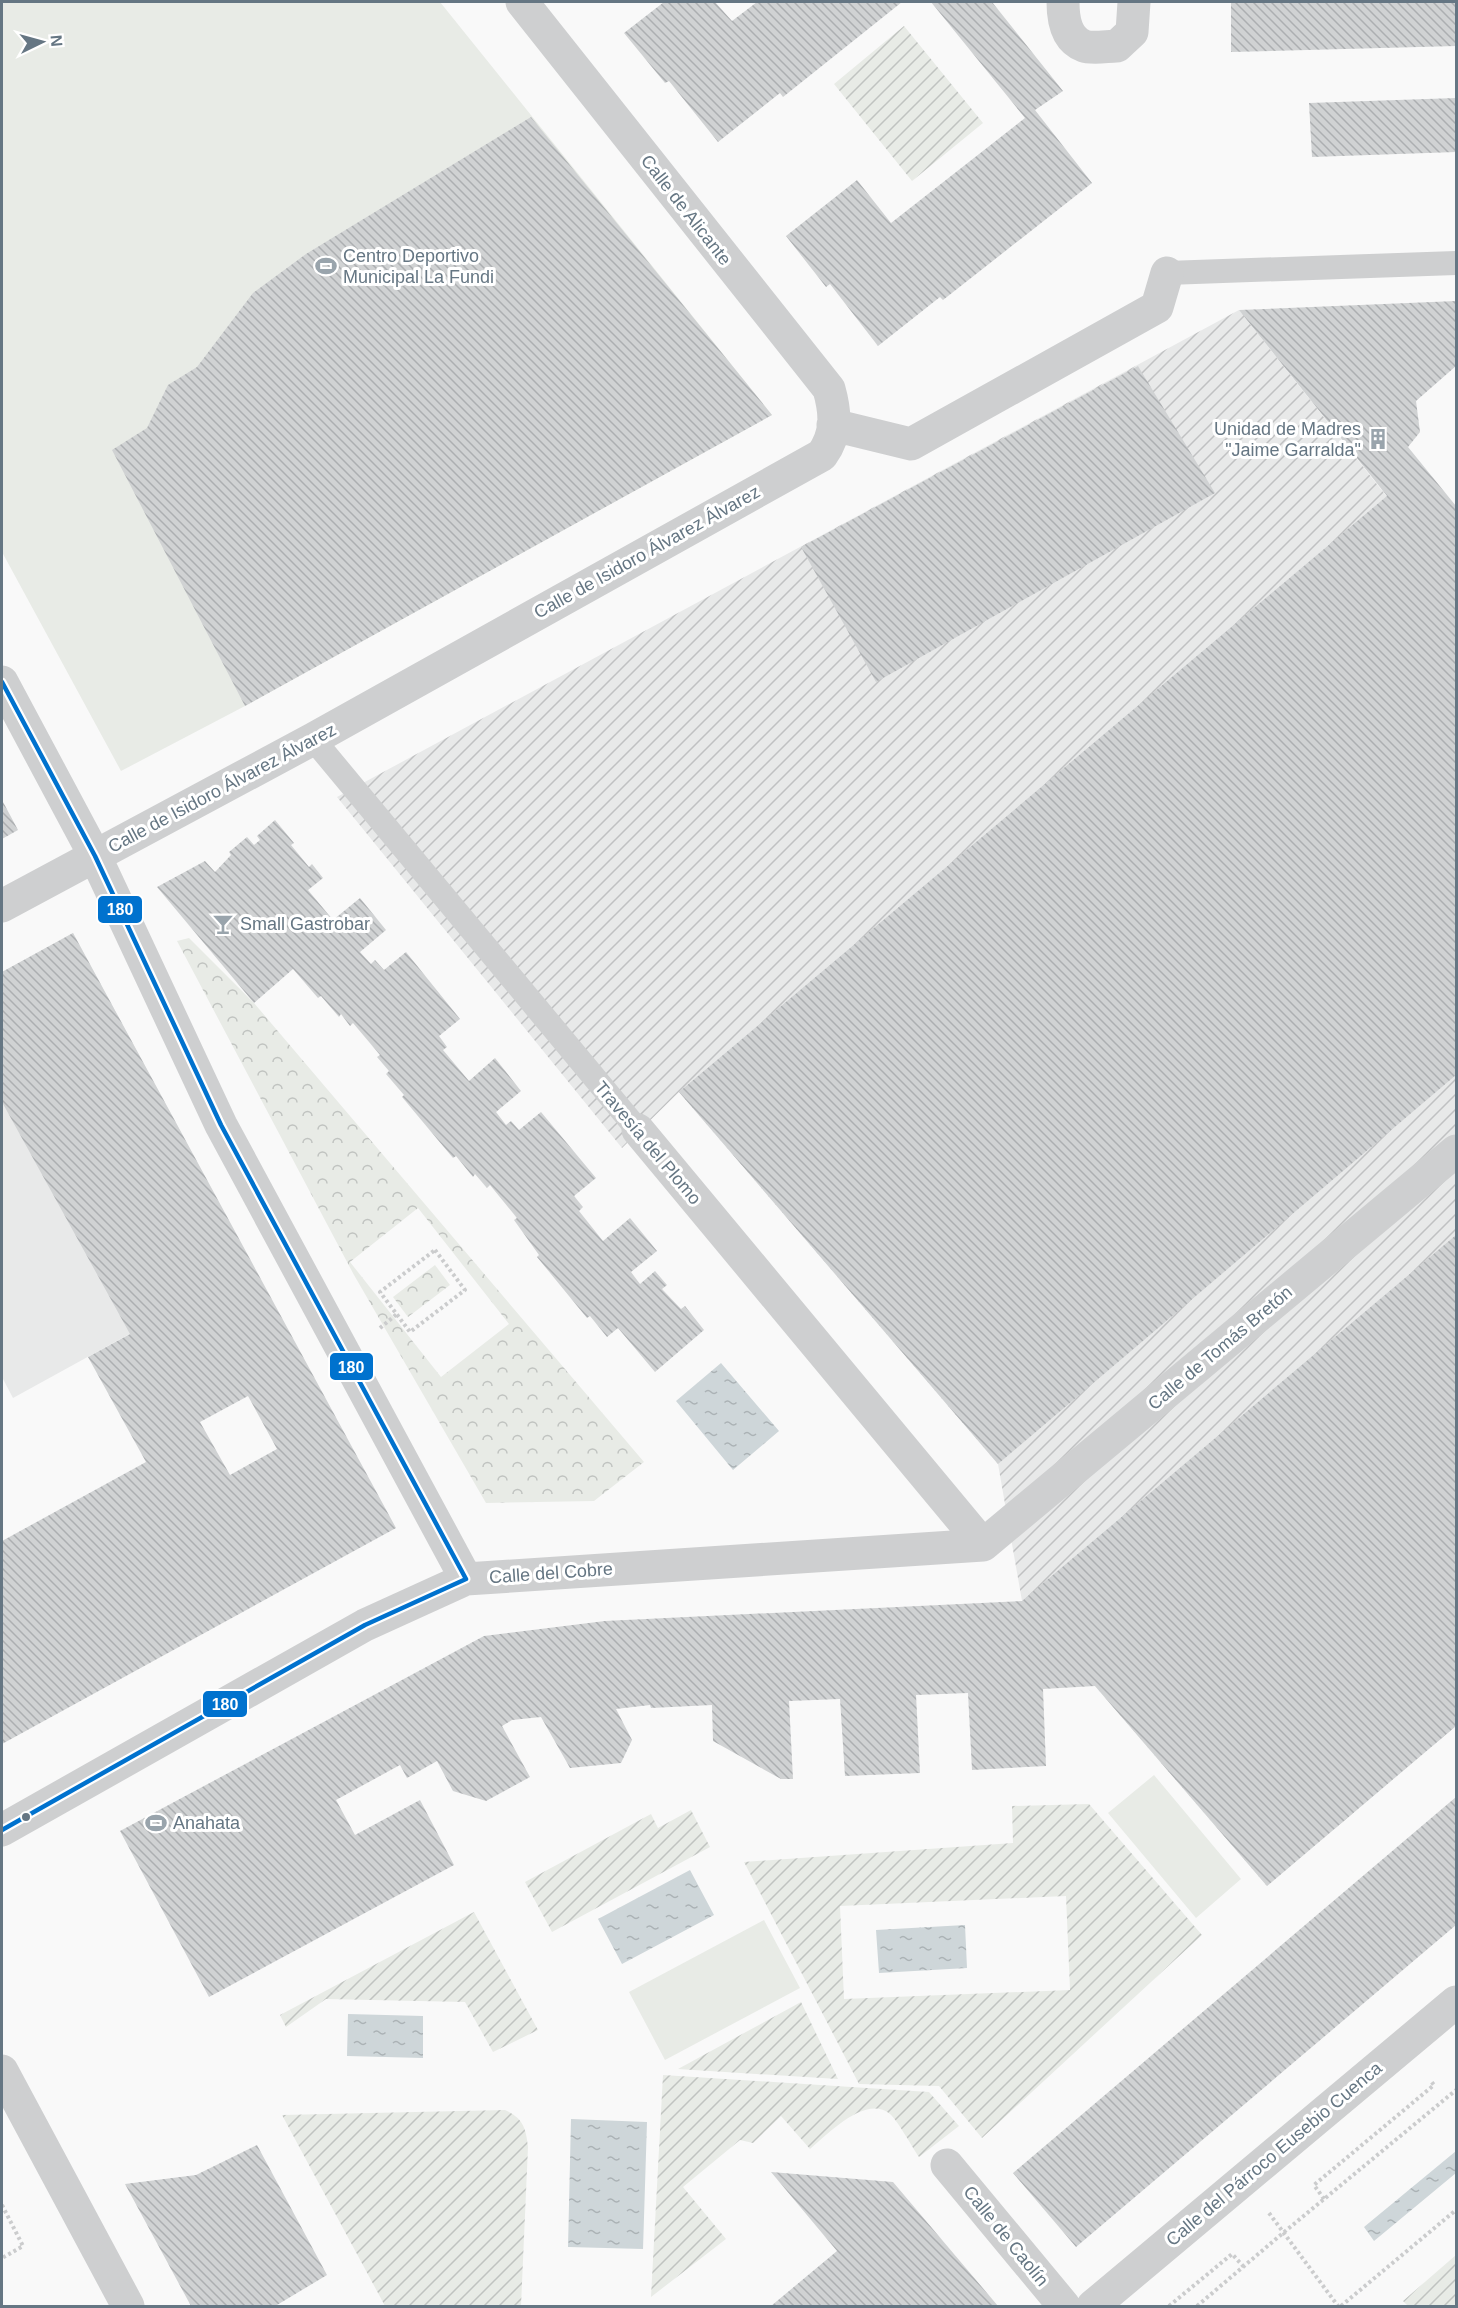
<svg xmlns="http://www.w3.org/2000/svg" width="1458" height="2308" font-family="Arial,sans-serif">
<style>
.built{fill:#e8e9e9}
.industrial{fill:url(#industrial-furrows)}
.forest{fill:url(#forest-crowns);fill-rule:evenodd}
.garden{fill:url(#garden-furrows);fill-rule:evenodd}
.pitch{fill:#e8ebe6}
.water{fill:url(#water-ripples)}
.building{fill:url(#building-back-hatch);fill-rule:evenodd}
.lines{fill:none;stroke-linecap:round;stroke-linejoin:round}
.path{stroke:#cbcccd;stroke-width:4;stroke-dasharray:3 3;stroke-linecap:butt}
.lane{stroke:#cecfd0;stroke-width:24}
.street{stroke:#cecfd0;stroke-width:33}
.bus-1-casing{stroke:#fff;stroke-width:9}
.bus-1{stroke:#0072ce;stroke-width:4.5}
.bus-dot{fill:#657683;stroke:#fff;stroke-width:2}
.labels{text-anchor:middle;stroke-width:6;stroke-linejoin:round;paint-order:stroke}
.street-label{font-size:18px;fill:#657683;stroke:#fff}
.poi-label{font-size:18px;fill:#657683;stroke:#fff;text-anchor:start}
.line-badge{stroke:#fff;stroke-width:2}
.badge-label{font-size:16px;text-anchor:middle;font-weight:bold;fill:#fff}
</style>
<defs>
<pattern id="industrial-furrows" width="10" height="10" patternUnits="userSpaceOnUse" patternTransform="scale(1.5)"><rect width="10" height="10" fill="#e8e9e9"/><path d="M-1 1l2-2M0 10L10 0M9 11l2-2" fill="none" stroke="#c0c1c2"/></pattern>
<pattern id="forest-crowns" width="20" height="18" patternUnits="userSpaceOnUse" patternTransform="scale(1.5)"><rect width="20" height="18" fill="#e8ebe6"/><path d="M2 6a3 3 0 1 1 6 0M12 15a3 3 0 1 1 6 0" fill="none" stroke="#c0c3c0"/></pattern>
<pattern id="garden-furrows" width="10" height="10" patternUnits="userSpaceOnUse" patternTransform="scale(1.5)"><rect width="10" height="10" fill="#e8ebe6"/><path d="M-1 1l2-2M0 10L10 0M9 11l2-2" fill="none" stroke="#c0c3c0"/></pattern>
<pattern id="water-ripples" width="26" height="14" patternUnits="userSpaceOnUse" patternTransform="scale(1.5)"><rect width="26" height="14" fill="#ced6d9"/><path d="M2 4q2-2 4 0t4 0M15 11q2-2 4 0t4 0" fill="none" stroke="#abb2b5"/></pattern>
<pattern id="building-back-hatch" width="6" height="6" patternUnits="userSpaceOnUse" patternTransform="scale(1.5)"><rect width="6" height="6" fill="#d0d2d3"/><path d="M-1 5l2 2M0 0l6 6M5-1l2 2" fill="none" stroke="#acafb1"/></pattern>
</defs>
<rect width="100%" height="100%" fill="#f9f9f9"/>
<!-- built -->
<path class="built" d="M73,933L253,1266L13,1398L2,1377V972Z"/>
<!-- industrial -->
<path class="industrial" d="M1239,310L1456,584V1726L1267,1886L1022,1601L998,1464L679,1092L622,1148L337,797Z"/>
<!-- forest -->
<path class="forest" d="M189,938L254,1003L644,1462L594,1501L486,1503L354,1275L177,941ZM418,1208L509,1324L441,1377L350,1262Z
M435,1265L450,1285L408,1317L393,1297Z"/>
<!-- garden -->
<path class="garden" d="M904,26L983,123L912,181L834,84Z
M1089,1804L1202,1935L982,2138L939,2086L859,2084L744,1862L1013,1843L1012,1806ZM1066,1896L1070,1990L844,1999L840,1906Z
M691,1810L710,1847L552,1932L525,1882L651,1814L658,1828Z
M474,1912L538,2030L493,2052L465,2002L326,1999L286,2027L280,2015Z
M801,2002L838,2079L678,2069Z
M663,2075L929,2092L959,2126L919,2157C912,2147 898,2121 890,2114C866,2094 828,2134 810,2149L781,2116L753,2143L740,2140L683,2187L726,2239L651,2297Z
M505,2110C523,2118 526,2128 528,2147L521,2306H385L282,2115Z
M1456,2255V2306H1408L1403,2301Z"/>
<!-- pitch -->
<path class="pitch" d="M2,2H440L772,415L245,706L121,771L2,552Z
M1154,1775L1241,1879L1196,1918L1108,1813Z
M764,1920L800,1988L665,2060L629,1992Z"/>
<!-- water -->
<path class="water" d="M721,1363L779,1431L733,1470L676,1401Z
M690,1870L714,1915L622,1964L598,1919Z
M965,1925L967,1968L879,1973L876,1930Z
M348,2014L423,2016V2058L347,2056Z
M571,2119L647,2122L643,2249L568,2247Z
M1456,2151V2173L1374,2241L1364,2227Z"/>
<!-- building -->
<path class="building" d="M664,2H715L732,21L757,2H902L783,97L780,93L718,142L669,81L665,83L624,33Z
M931,2H992L1063,91L1035,110L1092,183L943,300L940,297L878,346L830,284L826,287L786,236L857,180L891,223L1025,118Z
M1231,2H1456V46L1231,52Z
M1456,98V152L1312,157L1309,103Z
M531,117L772,415L245,706L112,450L147,428L168,385L197,367L253,293L306,254Z
M1456,301V366L1416,401L1420,432L1408,447L1456,506V1075L998,1464L679,1092L1387,496L1239,310Z
M1138,366L1215,493L876,682L801,547Z
M2,800L18,830L2,839Z
M275,820L294,843L291,845L309,867L312,864L323,878L308,890L333,920L360,898L386,930L360,952L371,964L375,960L384,970L406,952L460,1019L439,1036L447,1047L443,1050L469,1081L495,1058L521,1091L496,1112L506,1125L511,1121L519,1130L541,1112L596,1178L574,1196L583,1207L579,1211L603,1241L630,1218L657,1251L631,1272L640,1284L655,1271L667,1285L662,1289L681,1309L685,1306L704,1330L655,1372L618,1328L607,1337L590,1316L587,1318L537,1257L539,1255L514,1220L517,1218L490,1185L487,1188L475,1174L473,1177L456,1156L453,1158L402,1097L404,1095L386,1074L389,1071L377,1057L380,1055L353,1023L350,1026L341,1014L339,1017L321,996L318,998L293,969L254,1003L157,887L205,861L215,872L231,855L229,852L247,837L254,845L260,840L257,836Z
M73,933L396,1528L2,1744V1541L146,1462L88,1357L130,1334L2,1102V972ZM248,1396L277,1449L230,1475L200,1422Z
M1456,1235V1726L1267,1886L1095,1686L1043,1689L1046,1766L972,1770L968,1693L916,1695L920,1773L845,1776L840,1699L789,1701L793,1779H781L713,1741L712,1705L651,1708L650,1705L616,1709L632,1740L621,1763L570,1768L541,1717L512,1720L502,1726L530,1777L486,1801L453,1791L437,1761L407,1778L400,1765L336,1800L355,1835L420,1800L454,1865L209,1997L120,1831L484,1636L605,1621L1022,1601Z
M1456,1797V1925L1076,2247L1013,2173Z
M257,2145L327,2275L277,2305L278,2306H191L125,2184L196,2175Z
M771,2172L893,2182L998,2306H771L837,2251Z"/>
<g class="lines">
<!-- path -->
<path class="path" d="M435,1250L465,1290L410,1332L380,1292Z
M380,1328L397,1314
M1324,2199L1314,2185L1434,2085L1430,2080
M2,2205L23,2246L2,2258
M1269,2213L1338,2306
M1169,2306L1232,2254L1244,2267
M1197,2306L1283,2233L1456,2090
M1341,2306L1456,2210"/>
<!-- lane -->
<path class="lane" d="M1167,273L1456,263
M313,739L638,1130"/>
<!-- street -->
<path class="street" d="M1063,2C1063,18 1065,39 1084,46C1092,49 1108,46 1117,46L1132,32L1134,2
M833,425L911,444L1157,307L1167,273
M2,682L95,856L221,1125L466,1579
M2,906L313,739L822,455C837,434 836,414 829,389L522,2
M638,1130L983,1545
M983,1545L1456,1151
M2,1830L365,1625L466,1579L983,1545
M2,2071L128,2306
M947,2165L1064,2306
M1093,2306L1456,2002"/>
<defs>
<path id="bus-1" d="M2,682L95,856L221,1125L466,1579L365,1625L2,1830"/>
</defs>
<!-- bus-1 casing -->
<use href="#bus-1" class="bus-1-casing"/>
<!-- bus-1 -->
<use href="#bus-1" class="bus-1"/>
</g>
<!-- icons -->
<defs>
<symbol id="stadium-bare" viewBox="-9 -9 18 18"><path d="M0-5a6.5 5 0 1 0 0 10a6.5 5 0 1 0 0-10ZM-3.5-1.8h7v3.6h-7Z" fill="#99a4ac" stroke="#fff" stroke-width="2.5" paint-order="stroke"/></symbol>
<symbol id="building-bare" viewBox="-9 -9 18 18"><path d="M-4-6H4V6H1V3H-1V6H-4ZM-2.5-4.3h1.7v1.8h-1.7ZM.8-4.3h1.7v1.8H.8ZM-2.5-1h1.7V.8h-1.7ZM.8-1h1.7V.8H.8Z" fill="#99a4ac" stroke="#fff" stroke-width="2.5" paint-order="stroke"/></symbol>
<symbol id="bar-bare" viewBox="-9 -9 18 18"><path d="M-6-5H6L.8 .8V4.5H3.5V6h-7V4.5H-.8V.8Z" fill="#99a4ac" stroke="#fff" stroke-width="2.5" paint-order="stroke"/></symbol>
</defs>
<g fill-rule="evenodd">
<use href="#stadium-bare" x="311" y="251" width="30" height="30"/>
<use href="#building-bare" x="1363" y="424" width="30" height="30"/>
<use href="#bar-bare" x="208" y="909" width="30" height="30"/>
<use href="#stadium-bare" x="141" y="1808" width="30" height="30"/>
</g>
<!-- markers -->
<circle class="bus-dot" cx="26" cy="1817" r="5"/>
<g class="labels">
<!-- street labels -->
<g class="street-label">
<text transform="translate(686 210) rotate(52)" y="6">Calle de Alicante</text>
<text transform="translate(647 552) rotate(-29)" y="6">Calle de Isidoro Álvarez Álvarez</text>
<text transform="translate(222 788) rotate(-28)" y="6">Calle de Isidoro Álvarez Álvarez</text>
<text transform="translate(648 1143) rotate(50)" y="6">Travesía del Plomo</text>
<text transform="translate(1220 1348) rotate(-40)" y="6">Calle de Tomás Bretón</text>
<text transform="translate(551 1573) rotate(-4)" y="6">Calle del Cobre</text>
<text transform="translate(1274 2154) rotate(-40)" y="6">Calle del Párroco Eusebio Cuenca</text>
<text transform="translate(1006 2236) rotate(51)" y="6">Calle de Caolín</text>
</g>
<!-- poi labels -->
<g class="poi-label">
<text x="343" y="262">Centro Deportivo<tspan x="343" dy="21">Municipal La Fundi</tspan></text>
<text x="1361" y="435" text-anchor="end">Unidad de Madres<tspan x="1361" dy="21">"Jaime Garralda"</tspan></text>
<text x="240" y="930">Small Gastrobar</text>
<text x="173" y="1829">Anahata</text>
</g>
</g>
<g class="line-badge">
<rect x="97" y="895" width="46" height="29" rx="6" fill="#0072ce"/>
<rect x="329" y="1352" width="45" height="29" rx="6" fill="#0072ce"/>
<rect x="202" y="1690" width="46" height="28" rx="6" fill="#0072ce"/>
</g>
<g class="badge-label">
<text x="120" y="915">180</text>
<text x="351" y="1373">180</text>
<text x="225" y="1710">180</text>
</g>
<!-- border -->
<rect width="1458" height="2308" fill="none" stroke="#657683" stroke-width="6"/>
<!-- north arrow -->
<g transform="translate(42 42) rotate(85)" stroke="#ffffff" stroke-width="4.5" paint-order="stroke">
<path d="M0-4.5L10 22L0 15L-10 22Z" fill="#657683"/>
<text y="-9" font-size="16" font-weight="bold" text-anchor="middle" fill="#657683">N</text>
</g>
</svg>
